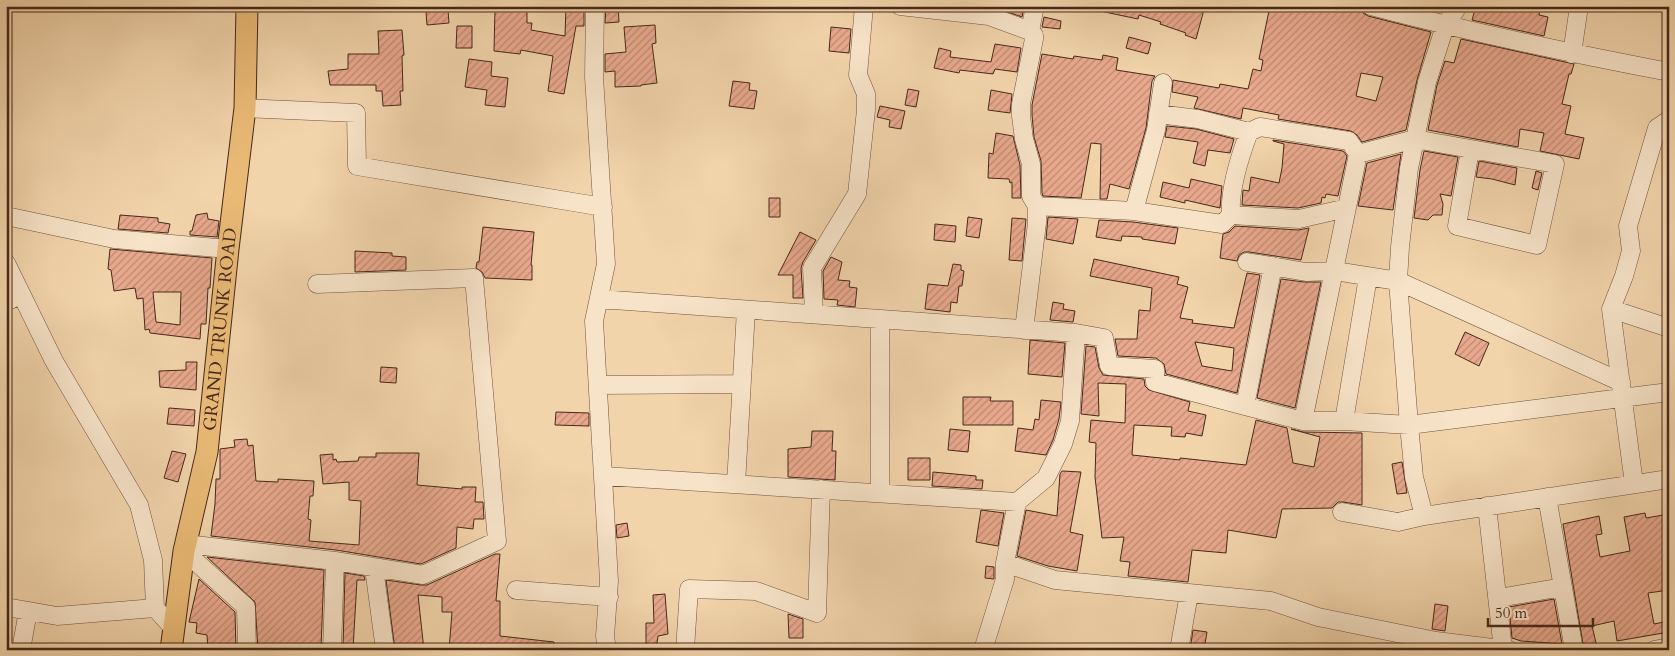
<svg xmlns="http://www.w3.org/2000/svg" width="1675" height="656" font-family="Cardo,serif">
<style>
.building{fill:url(#building-hatch);stroke:#47281a;fill-rule:evenodd}
.lines{fill:none;stroke-linecap:round;stroke-linejoin:round}
.minor-casing{stroke:#72533e;stroke-width:19}
.major-casing{stroke:#47281a;stroke-width:23}
.minor{stroke:#f7e3c8;stroke-width:18}
.major{stroke:#e9ba76;stroke-width:21}
.labels{text-anchor:middle;stroke-width:4;stroke-linejoin:round;paint-order:stroke}
.street-label{font-size:18px;fill:#47281a;stroke:#f7e3c8}
</style>
<defs>
<pattern id="building-hatch" width="6" height="6" patternUnits="userSpaceOnUse" patternTransform="scale(1.25)"><rect width="6" height="6" fill="#e9a98e"/><path d="M-1 1l2-2M0 6l6-6M5 7l2-2" fill="none" stroke="#bf8a73"/></pattern>
</defs>
<rect width="100%" height="100%" fill="#f2d4ab"/>
<filter id="stains"><feTurbulence type="fractalNoise" baseFrequency=".004" numOctaves="4"/><feColorMatrix values="0 0 0 0 .2 0 0 0 0 .09 0 0 0 0 .02 0 0 0 .5 -.17"/></filter>
<radialGradient id="worn" r=".72"><stop offset=".6" stop-color="#630" stop-opacity="0"/><stop offset="1" stop-color="#630" stop-opacity=".3"/></radialGradient>
<!-- building -->
<path class="building" d="M566,6H584V26H576L564,94L548,91L553,56L521,50L520,54L494,51L495,9H527V23H532L531,30L565,36Z
M606,6H618L619,22L605,23Z
M1006,6H1020L1019,11L1023,12L1022,17L1005,11Z
M1101,6H1205L1196,39L1185,35L1186,33L1160,24L1161,22L1139,15L1138,19L1100,11Z
M1270,6H1355L1361,7L1363,13L1368,16L1431,32L1417,80L1406,130L1362,142L1357,135L1351,131L1278,119L1279,115L1243,108L1241,119L1194,108L1198,97L1172,92L1173,80L1219,88L1220,84L1248,89L1253,69L1261,71L1263,60L1259,59ZM1361,73L1383,77L1376,101L1356,96Z
M1476,6H1541L1539,15L1548,17L1544,36L1472,20Z
M448,10L449,23L427,25L426,12Z
M1044,17L1061,21L1060,29L1042,27Z
M655,25L656,43L652,44L657,83L641,85V86L615,87V71L605,72V54L626,52L624,27Z
M457,26H472V48H456Z
M831,27L851,29L849,53L829,51Z
M402,30L404,55L402,56L403,91H400L401,105L383,106L382,91H376V85H330L328,71L348,69V54H379L378,31Z
M1129,37L1151,43L1148,54L1126,48Z
M1461,39L1574,64L1571,74H1569L1562,104L1571,106L1565,134L1584,138L1579,159L1540,151L1544,133L1520,129L1518,147L1428,130L1437,85L1445,61L1454,63Z
M995,44L1021,48L1017,72L995,69L993,74L960,70L959,73L934,68L939,48L951,51L950,57L991,62Z
M1042,54L1073,59L1074,56L1102,60L1103,55L1118,58L1116,70L1155,76L1152,81L1146,128L1129,189L1110,184L1107,199H1100L1101,144L1091,143L1081,198L1043,196L1042,193L1041,161L1034,137L1032,115V105Z
M469,59L492,62L491,76L508,78L505,107L485,105L487,90L465,87Z
M733,81L750,83L749,90L757,91L754,109L729,106Z
M908,89L919,91L916,107L905,105Z
M991,90L1012,94L1010,113L988,110Z
M880,106L905,111L901,129L889,127L890,120L877,117Z
M1167,126L1196,129L1234,139L1230,153L1208,150L1205,166L1193,163L1198,142L1165,137Z
M996,133L1013,136L1020,165L1021,198H1012V182L1010,183L1009,179L988,178L989,153L993,154Z
M1273,140L1343,151L1347,156L1338,196L1326,194L1325,198L1322,197L1321,203L1298,208L1242,205L1243,190L1249,191L1251,177L1279,183L1282,168L1284,144L1273,141Z
M1424,151L1458,157L1451,196L1440,194L1443,204L1442,215H1433L1428,220L1414,218L1420,170Z
M1401,154L1393,210L1358,206L1367,163Z
M1479,161L1517,168L1515,185L1492,179L1476,177Z
M1536,171L1542,173L1538,190L1532,188Z
M1191,179L1222,186L1220,208L1185,200V203L1160,197L1163,182L1189,188Z
M769,198H780V217H769Z
M207,213L208,219L219,221L217,237L190,235V231H192L196,215Z
M120,215L158,218V222L170,224L168,233L118,229Z
M968,217L982,219L979,238L966,236Z
M1048,217L1078,219L1073,244L1046,239Z
M1012,218L1026,219L1022,261L1009,260Z
M1099,220L1133,222L1178,228L1175,244L1142,239V237L1122,236L1121,241L1096,237Z
M935,224L956,226L955,242L934,240Z
M1235,226L1298,230L1309,228L1301,260L1249,252H1244L1239,255L1237,261L1220,258L1223,234L1229,232Z
M483,227L534,232L531,265H532V280L485,278L482,272L476,268L477,262H479Z
M800,232L816,240L803,262L801,268L803,298H793V275H778Z
M110,249L212,258L210,288H208L206,324H201L200,339L150,333L149,329L145,330L143,298L137,299L135,288L114,291L111,270L108,269ZM153,292H181L180,325L156,322Z
M355,251L392,253V256L406,257V270L355,272Z
M831,257L842,262L838,280L850,281L849,287L857,288L855,307L837,305L838,300L824,299L823,271Z
M1094,259L1179,277L1177,284L1188,287L1180,318L1193,320L1192,323L1234,328L1247,273L1260,275L1237,393L1166,374L1164,364L1156,358L1118,356L1115,339H1137L1139,310L1150,311L1152,288L1090,276ZM1195,342L1234,348L1232,371L1202,366Z
M953,264L961,265V270L964,271L962,286H959L957,303L951,302L950,312L925,309L928,284L948,286Z
M1281,279L1304,282H1321L1295,408L1257,398Z
M1053,302L1064,304L1063,309L1075,311L1073,322L1050,320Z
M1465,332L1489,343L1479,366L1455,354Z
M1030,340L1065,343L1062,377L1028,374Z
M1086,346L1095,347L1099,368L1103,375L1144,379L1145,386L1149,390L1190,402L1188,411L1206,415L1202,436L1186,433L1185,437L1171,436L1172,427L1134,425L1132,455L1180,460V458L1246,465L1256,420L1287,428L1293,463L1314,467L1320,437L1291,429L1303,432L1362,433V505L1343,502H1338L1332,508L1282,509L1276,538L1228,530L1226,553L1192,550L1188,582L1128,576L1130,562L1120,561L1124,537L1102,538L1095,477L1096,443L1089,442L1091,420L1125,423L1126,384L1098,383L1099,416L1081,414Z
M186,362H197L196,390L160,387L159,371L186,370Z
M381,367L397,368L396,383L380,382Z
M963,397H991L990,401H1013V425H963Z
M1041,400L1061,402L1059,419L1053,440L1046,455L1015,451L1018,428L1033,430L1035,419L1039,420Z
M169,408L195,410L194,426L167,424Z
M556,412L589,413V426L555,425Z
M950,429L970,431L968,452L948,450Z
M812,431H833L832,451H836L835,480L788,477V449L811,447Z
M247,439L248,446L253,445L256,481L278,482V479L314,481L313,496H310L308,519L311,520L309,541L359,545L361,501L349,500V482L323,484L320,455L333,454V460L336,459L337,462L358,461L359,457H376V453H419L417,485L462,489V487H476L475,502H483L484,519H474L473,529L457,527L456,548L421,564L336,550L211,536L215,504L216,479H220V449L235,447L234,440Z
M172,451L186,454L178,482L164,478Z
M908,458H930V480H908Z
M1402,462L1407,493L1397,494L1392,464Z
M1062,471L1081,472L1070,532L1083,535L1077,571L1048,566L1017,556L1026,510L1057,516L1060,474Z
M933,472L976,476V480H983L982,489L932,486Z
M981,510L1004,513L998,546L976,542Z
M1645,513L1646,518L1669,514V590L1648,593L1654,624L1669,621V632L1617,641L1614,621L1592,626L1597,647L1584,650L1563,524L1599,516L1602,534L1596,535L1600,557L1630,551L1624,517Z
M627,523L629,536L617,538L616,525Z
M495,554H500L496,601H500V636L554,642V650H449L452,612H442V597L418,595L424,650H395L386,580L421,585H427Z
M207,557L324,570L321,648L317,650H258L255,602Z
M986,566L994,567V579L985,578Z
M345,573L364,576L365,580H357L353,649L343,648Z
M199,579L235,612L236,650H208L207,635L196,633L197,623L189,622Z
M665,594L668,634L658,636L656,650H646V623H654L653,595Z
M1554,599L1562,644L1521,641L1512,638L1509,607Z
M1435,604L1448,606L1445,631L1432,629Z
M788,614L803,619V638H789Z
M1193,630L1207,632L1204,650H1190Z"/>
<g class="lines">
<defs>
<path id="minor" d="M595,6L594,77L606,264L594,321L609,581L605,636L607,650
M900,6L989,16L1030,31
M1371,6C1469,32 1569,53 1669,72
M1572,54L1579,6
M245,108L356,113L357,166L603,207
M1158,114L1198,119L1249,132
M1037,206L1134,211L1156,130L1163,83
M1134,211L1222,224L1231,215L1299,219L1347,208
M1231,215C1229,190 1240,156 1249,132L1260,127L1349,141L1358,154L1415,139L1555,164L1537,245L1457,226L1470,150
M6,216L114,239L228,249
M1247,262L1306,272L1335,271L1398,281L1621,382
M6,263L54,361L139,505L153,560L155,608L174,629
M1273,266L1245,406L1303,421H1344L1409,425L1669,392
M599,299L1076,333L1104,338L1109,366L1155,369V382L1245,406
M6,302L21,294
M1611,309L1669,328
M814,314L812,268L857,194L866,110V94L858,75L864,6
M1024,330L1037,223V206L1031,196V164L1024,139L1021,116V104L1034,39V35L1030,31L1035,6
M598,385L741,384
M1303,421L1358,154
M1344,421L1368,277
M604,476L1017,502
M736,484L746,310
M1634,484L1611,309L1624,276L1631,251L1628,226L1657,128L1669,120
M880,493V319
M1547,497L1574,650
M1487,506L1503,650
M1342,512L1398,522L1424,516L1669,479
M1424,516L1414,477L1409,425L1398,281L1400,247L1409,168L1427,82L1445,26L1458,6
M186,544L335,561L423,575L497,541L474,278L317,284
M184,551L246,607L247,650
M1005,563L1055,580L1271,601L1318,617L1436,641L1509,650
M374,568L385,650
M516,590L609,597
M1498,598L1563,587
M6,607L57,616L155,608
M21,650L28,611
M332,650L335,561
M685,650L689,589L756,591L817,613L821,489
M983,650L1005,579V563L1017,502L1046,478L1063,444L1070,421L1076,333
M1179,650L1189,594
M1654,650L1669,647"/>
<g id="major">
<path id="s1" d="M171,650L184,551L207,452L228,249L245,108L247,6"/>
</g>
</defs>
<!-- minor casing -->
<use href="#minor" class="minor-casing"/>
<!-- major casing -->
<use href="#major" class="major-casing"/>
<!-- minor -->
<use href="#minor" class="minor"/>
<!-- major -->
<use href="#major" class="major"/>
</g>
<g class="labels">
<!-- street labels -->
<g class="street-label">
<text dy="6" stroke="none"><textPath href="#s1" startOffset="325">GRAND TRUNK ROAD</textPath></text>
</g>
</g>
<!-- margin -->
<rect width="1675" height="656" fill="none" stroke="#f2d4ab" stroke-width="25"/>
<rect x="8" y="8" width="1660" height="641" fill="none" stroke="#47281a" stroke-width="2.5"/>
<rect x="12" y="12" width="1650" height="631" fill="none" stroke="#47281a"/>
<!-- scale -->
<path d="M1488 618v8h105v-8" fill="none" stroke="#47281a" stroke-width="2.5"/>
<text x="1495" y="618" font-size="15" fill="#47281a" stroke="#f7e3c8" stroke-width="4" paint-order="stroke">50 m</text>
<rect width="100%" height="100%" filter="url(#stains)"/>
<rect width="100%" height="100%" fill="url(#worn)"/>
</svg>
